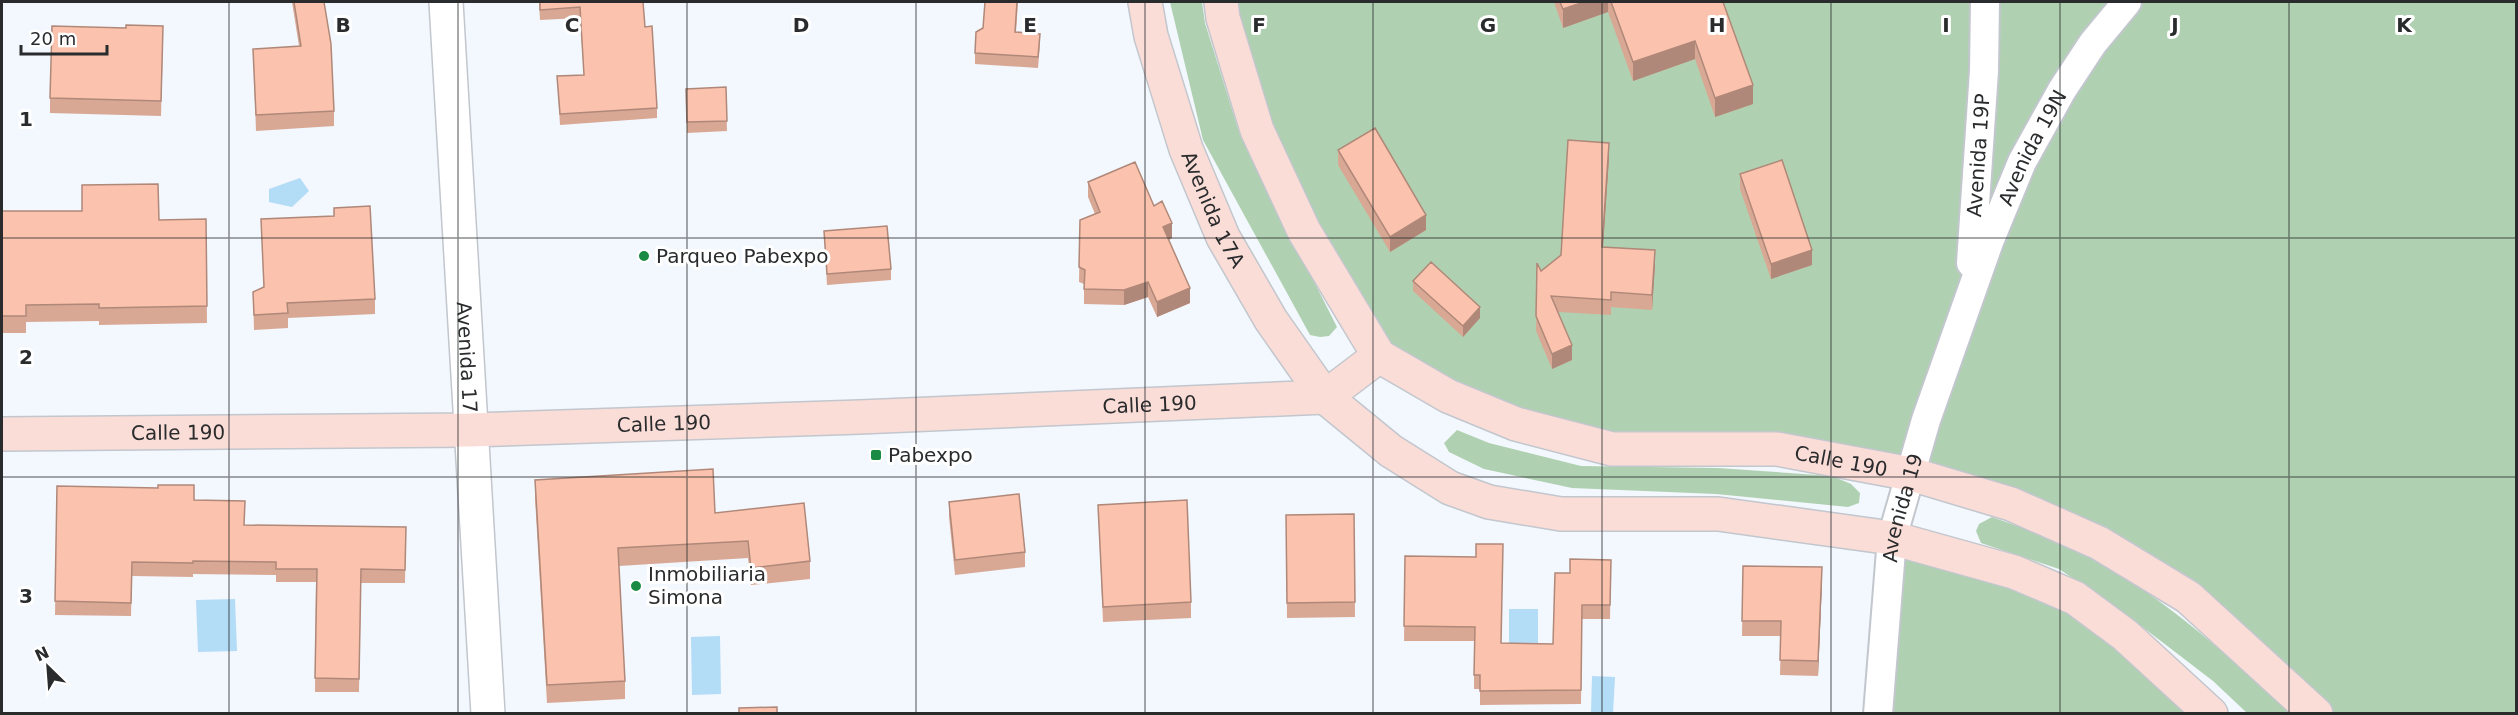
<svg xmlns="http://www.w3.org/2000/svg" width="2518" height="715" font-family="'DejaVu Sans',sans-serif">
<style>
.green{fill:#b0d1b1}
.water{fill:#b3dcf7}
.lines{fill:none;stroke-linecap:round;stroke-linejoin:round}
.minor-casing{stroke:#c2c6cd;stroke-width:32}
.tertiary-casing{stroke:#c2c6cd;stroke-width:36}
.secondary-casing{stroke:#c2c6cd;stroke-width:36}
.minor{stroke:#fff;stroke-width:28}
.tertiary{stroke:#fff;stroke-width:33}
.secondary{stroke:#fbddd8;stroke-width:33}
.wall{fill:#d8a895}
.shaded-wall{fill:#b08879}
.building{fill:#fbc3ad;stroke:#b08879;stroke-width:1.5}
.grid{fill:none;stroke:#292b2d;stroke-width:1.5;stroke-opacity:0.55}
.poi-dot{fill:#1b8b43;stroke:#fff;stroke-width:2}
.labels{text-anchor:middle;stroke-width:6;stroke-linejoin:round;paint-order:stroke}
.street-label{font-size:20px;fill:#292b2d;stroke:#fff}
.poi-label{font-size:20px;fill:#292b2d;stroke:#fff;text-anchor:start}
.grid-label{font-size:20px;text-anchor:middle;font-weight:bold;fill:#292b2d;stroke:#fff;stroke-width:6;stroke-linejoin:round;paint-order:stroke}
</style>
<rect width="100%" height="100%" fill="#f3f7fe"/>
<!-- green -->
<path class="green" d="M1170,2H1202L1205,23L1240,135L1337,327L1329,336L1320,337L1310,335L1203,140Z
M1221,2H2516V713H2316L2188,597L1911,474L1612,449L1379,356L1304,231Z
M1457,430L1489,443L1581,466L1718,468L1832,476L1851,484L1860,493L1859,503L1848,507L1716,494L1572,488L1484,469L1449,452L1444,443Z
M1992,517C2018,527 2045,534 2070,546C2153,587 2223,651 2290,713H2247L2213,681L2119,609L2059,569L1981,543L1976,531L1979,524Z
M1892,538L2014,572L2211,714H1878Z"/>
<!-- water -->
<path class="water" d="M300,178L309,191L292,207L269,202V189Z
M235,599L237,651L198,652L196,600Z
M1509,609H1538V646H1509Z
M720,636L721,694L692,695L691,637Z
M1592,676L1615,677L1613,713H1591Z"/>
<g class="lines">
<defs>
<g id="minor">
<path id="s1" d="M1971,263L1984,71L1985,2"/>
<path id="s2" d="M1878,714L1892,538L1926,420L1989,242L2022,162L2062,90L2093,43L2127,2"/>
</g>
<g id="tertiary">
<path id="s3" d="M446,2L488,714"/>
</g>
<g id="secondary">
<path id="s4" d="M1145,2L1151,36L1186,149L1223,237L1271,320L1325,397L1391,451L1450,488L1489,502L1561,514H1718L1892,538L2014,572L2075,598L2125,635L2211,714"/>
<path id="s5" d="M1221,2L1223,18L1257,130L1304,231L1379,356L1448,396L1516,424L1612,449H1777L1911,474L2011,504L2099,543L2188,597L2316,714"/>
<path id="s6" d="M2,434L470,430L860,417L1325,397L1379,356"/>
</g>
</defs>
<!-- minor casing -->
<use href="#minor" class="minor-casing"/>
<!-- tertiary casing -->
<use href="#tertiary" class="tertiary-casing"/>
<!-- secondary casing -->
<use href="#secondary" class="secondary-casing"/>
<!-- minor -->
<use href="#minor" class="minor"/>
<!-- tertiary -->
<use href="#tertiary" class="tertiary"/>
<!-- secondary -->
<use href="#secondary" class="secondary"/>
</g>
<!-- wall -->
<path class="wall" d="M292,2H324L334,111V126L256,131L253,49L299,46Z
M539,2H643L645,27L657,108V118L560,125L557,76L584,75L580,18L540,20Z
M1018,2L1016,32L1040,44L1038,68L975,64V53L983,28Z
M1554,2H1723L1753,104L1715,117L1695,59L1633,81L1608,12L1563,28Z
M163,41L161,116L50,113V98Z
M726,87L727,131L687,133L686,89Z
M1338,150L1426,230L1390,252L1338,165Z
M1609,158L1603,247L1655,265L1652,310L1611,307V315L1558,312L1572,360L1552,369L1536,331L1537,263L1541,271L1561,255Z
M1740,174L1812,265L1771,279L1740,189Z
M1088,182L1154,206L1172,238L1169,240L1190,303L1157,317L1148,297L1124,305L1084,304V284L1079,282L1080,220L1095,214L1088,197Z
M2,211L159,220L206,219L207,323L99,325V321L26,322V333H2Z
M261,219L375,299V314L288,318V328L254,330L253,292L264,287Z
M824,231L891,269V280L827,285Z
M1413,281L1480,318L1463,337L1413,291Z
M535,480L715,513L810,561V579L751,585L748,558L619,566L625,681V699L547,703L535,498Z
M57,486L194,500L245,525L406,527L405,583H361L359,692H315L316,582H276V575L193,574V577L132,576L131,616L55,615Z
M949,502L1025,552V567L955,575L949,517Z
M1098,505L1191,602V618L1103,622Z
M1354,514L1355,617L1287,618L1286,515Z
M1405,556L1502,643L1553,644L1570,573L1611,560L1610,619H1582L1581,704L1480,705V689H1474V641H1404Z
M1743,566L1822,582L1818,676L1780,675L1781,636H1742Z"/>
<!-- shaded-wall -->
<path class="shaded-wall" d="M1584,2H1608V12L1563,28V9Z
M1695,41V59L1633,81V62Z
M1753,85V104L1715,117V98Z
M1609,143V158L1602,262V247Z
M1426,215V230L1390,252V237Z
M1172,223V238L1163,242V227Z
M1655,250V265L1652,310V295Z
M1812,250V265L1771,279V264Z
M1148,282V297L1124,305V290Z
M1190,288V303L1157,317V302Z
M1480,307V318L1463,337V326Z
M1572,345V360L1552,369V354Z
M1822,567V582L1818,676V661Z"/>
<!-- building -->
<path class="building" d="M294,2H324L331,44L334,111L256,115L253,49L301,46Z
M540,2H643L645,27L652,26L657,108L560,114L557,76L584,75L580,7L540,10Z
M985,2H1017L1015,32L1040,34L1038,57L975,53L976,32L983,28Z
M1560,2H1584L1563,9Z
M1611,2H1723L1753,85L1715,98L1695,41L1633,62Z
M126,25L163,26L161,101L50,98L52,26L126,28Z
M726,87L727,121L687,122L686,89Z
M1375,128L1426,215L1390,237L1338,150Z
M1568,140L1609,143L1602,247L1655,250L1652,295L1611,292V300L1551,296L1572,345L1552,354L1536,316L1537,263L1541,271L1561,255Z
M1782,160L1812,250L1771,264L1740,174Z
M1135,162L1154,206L1162,201L1172,223L1163,227L1190,288L1157,302L1148,282L1124,290L1084,289L1085,270L1079,267L1080,220L1100,212L1088,182Z
M158,184L159,220L206,219L207,306L99,308V304L26,305V316H2V211H82V185Z
M370,206L375,299L287,303L288,313L254,315L253,292L264,287L261,219L334,216V208Z
M887,226L891,269L827,274L824,231Z
M1431,262L1480,307L1463,326L1413,281Z
M713,469L715,513L804,503L810,561L751,568L748,541L618,548L625,681L547,685L535,480Z
M158,485H194V500L245,501L244,525L406,527L405,570L361,569L359,679L315,678L317,569H276V562L193,561V563L132,562L131,603L55,601L57,486L158,488Z
M1019,494L1025,552L955,560L949,502Z
M1187,500L1191,602L1103,607L1098,505Z
M1354,514L1355,602L1287,603L1286,515Z
M1476,544H1503L1501,643L1553,644L1555,573H1570V559L1611,560L1610,605H1582L1581,690L1480,691V675H1474L1475,627L1404,626L1405,556L1476,557Z
M1743,566L1822,567L1818,661L1780,660L1781,621H1742Z
M777,707V714H739V708Z"/>
<!-- grid -->
<path class="grid" d="M229,2V714M458,2V714M687,2V714M916,2V714M1145,2V714M1373,2V714M1602,2V714M1831,2V714M2060,2V714M2289,2V714M2,238H2516M2,477H2516"/>
<!-- markers -->
<g class="poi-dot">
<circle cx="644" cy="256" r="6"/>
<rect x="870" y="449" width="12" height="12" rx="3"/>
<circle cx="636" cy="586" r="6"/>
</g>
<g class="labels">
<!-- street labels -->
<g class="street-label">
<text dy="7" stroke="none"><textPath href="#s2" startOffset="592">Avenida 19N</textPath></text>
<text dy="7" stroke="none"><textPath href="#s1" startOffset="108">Avenida 19P</textPath></text>
<text dy="7" stroke="none"><textPath href="#s4" startOffset="219">Avenida 17A</textPath></text>
<text dy="7" stroke="none"><textPath href="#s3" startOffset="356">Avenida 17</textPath></text>
<text dy="7" stroke="none"><textPath href="#s6" startOffset="1148">Calle 190</textPath></text>
<text dy="7" stroke="none"><textPath href="#s6" startOffset="662">Calle 190</textPath></text>
<text dy="7" stroke="none"><textPath href="#s6" startOffset="176">Calle 190</textPath></text>
<text dy="7" stroke="none"><textPath href="#s5" startOffset="873">Calle 190</textPath></text>
<text dy="7" stroke="none"><textPath href="#s2" startOffset="208">Avenida 19</textPath></text>
</g>
<!-- poi labels -->
<g class="poi-label">
<text x="656" y="263">Parqueo Pabexpo</text>
<text x="888" y="462">Pabexpo</text>
<text x="648" y="581">Inmobiliaria<tspan x="648" dy="23">Simona</tspan></text>
</g>
</g>
<g class="grid-label">
<text x="343" y="32">B</text>
<text x="572" y="32">C</text>
<text x="801" y="32">D</text>
<text x="1030" y="32">E</text>
<text x="1259" y="32">F</text>
<text x="1488" y="32">G</text>
<text x="1717" y="32">H</text>
<text x="1946" y="32">I</text>
<text x="2175" y="32">J</text>
<text x="2404" y="32">K</text>
<text x="26" y="126">1</text>
<text x="26" y="364">2</text>
<text x="26" y="603">3</text>
</g>
<!-- border -->
<rect width="2518" height="715" fill="none" stroke="#292b2d" stroke-width="6"/>
<!-- north arrow -->
<g transform="translate(48 667) rotate(335)" stroke="#ffffff" stroke-width="4.5" paint-order="stroke">
<path d="M0-4.5L10 22L0 15L-10 22Z" fill="#292b2d"/>
<text y="-9" font-size="16" font-weight="bold" text-anchor="middle" fill="#292b2d">N</text>
</g>
<!-- scale -->
<path d="M21 45v9h86v-9" fill="none" stroke="#292b2d" stroke-width="3"/>
<text x="30" y="45" font-size="18" fill="#292b2d" stroke="#ffffff" stroke-width="4.5" paint-order="stroke">20 m</text>
</svg>
